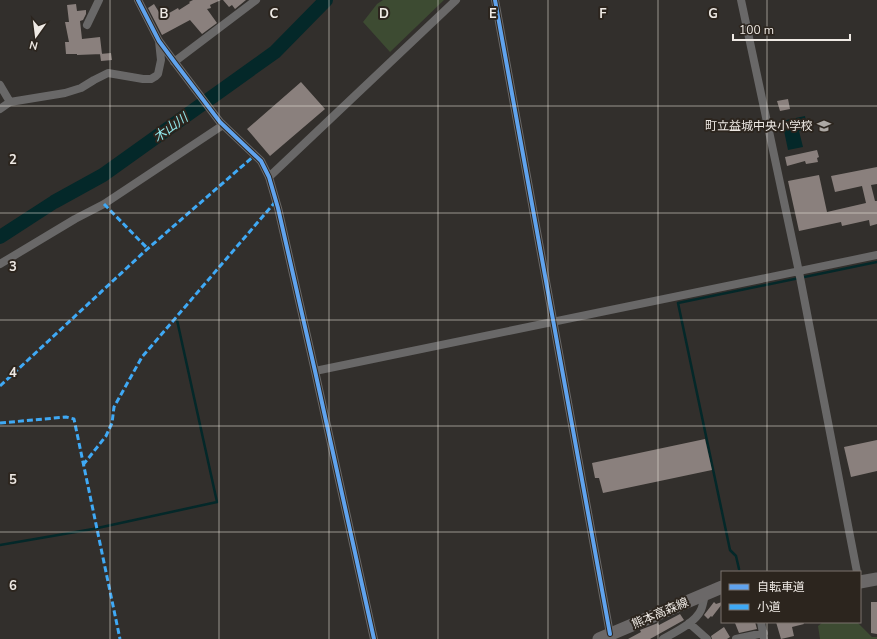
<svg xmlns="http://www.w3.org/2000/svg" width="877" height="639" font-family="'Nunito Sans','Noto Sans JP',sans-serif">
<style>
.green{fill:#3d4b32}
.water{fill:#042829}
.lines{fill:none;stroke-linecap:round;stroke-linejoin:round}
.stream{stroke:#042829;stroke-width:2.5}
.river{stroke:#042829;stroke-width:14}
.building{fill:#8a807d}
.street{stroke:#696868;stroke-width:8}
.primary{stroke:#6b6868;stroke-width:13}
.quiet{stroke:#3fa9f5;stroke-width:3;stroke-dasharray:6 3;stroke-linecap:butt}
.cycleway-casing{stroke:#2c251e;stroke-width:6}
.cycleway{stroke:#60a3ed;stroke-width:4}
.grid{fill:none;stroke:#eee9e4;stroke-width:1;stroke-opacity:0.55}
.labels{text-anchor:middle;stroke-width:4;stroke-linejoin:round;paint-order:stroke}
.poi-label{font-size:12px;fill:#eee9e4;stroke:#2c251e;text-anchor:end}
.street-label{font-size:12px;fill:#eee9e4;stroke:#2c251e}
.water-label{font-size:13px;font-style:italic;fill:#92e7eb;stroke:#2c251e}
.grid-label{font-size:13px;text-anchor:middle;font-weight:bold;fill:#eee9e4;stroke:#2c251e;stroke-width:4;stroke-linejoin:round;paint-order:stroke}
</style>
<rect width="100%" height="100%" fill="#322f2c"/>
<!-- green -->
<path class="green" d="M383,0H444L390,52L363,22L377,4Z
M823,622H857L872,637H877V639H820L818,626Z"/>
<!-- water -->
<path class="water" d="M805,116L807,129L799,131L803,147L788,150L782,121Z"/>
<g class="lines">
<!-- stream -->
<path class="stream" d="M0,545L93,529L217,502L177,320
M739,569L736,556L730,550L678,303L877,262"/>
<!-- river -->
<path class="river" d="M0,237L54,202L103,175L275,52L326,0"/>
</g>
<!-- building -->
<path class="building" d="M193,0H221L210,5L211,8L207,9L217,23L202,34L190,20L162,35L148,8L154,4L162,17L178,8L179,10L190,3L189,2Z
M223,0H246L235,9L232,5L229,7Z
M76,4L77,11L86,10V14L83,20L80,21L82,39L100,37L102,54L77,55V54H66L65,42H69L65,22H69L67,5Z
M111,53L112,60L101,61L100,54Z
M301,82L325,109L270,156L247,129Z
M788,99L790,109L780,111L777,101Z
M817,150L819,157L817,158L818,162L806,164L805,161L787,166L785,157Z
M877,167V184L871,185L875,201H877V224L870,226L869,220L842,226L841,222L799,231L788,181L819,175L827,212L866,203L862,186L835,192L831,176Z
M705,439L712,470L603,493L599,478H595L592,463Z
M877,440V471L851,477L844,447Z
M714,602L716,604L722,602V604L712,617L711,616L708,619L704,615Z
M871,602H877V634L871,633Z
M680,614L684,620L650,639H628L641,632L640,630L658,623L659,625Z
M739,622H755L757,629L739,633L735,623Z
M776,622H803L804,624L792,627L794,636L781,639Z
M724,627L730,637L727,639H712L711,636Z"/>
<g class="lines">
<!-- street -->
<path class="street" d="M138,0L159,41L176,64L220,122L261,161L269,177L278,208L315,371L374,639
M495,0L610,634
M741,0L799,272L857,572
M87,25L99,0
M174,62L256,0
M0,85L10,102
M0,109L10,102L65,93L81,88L94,80L108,73L143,79H151L156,76L158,74L161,60L159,41
M269,177L456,0
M0,264L75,219L104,204L223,125
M315,371L877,255
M761,622L764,639
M689,623L707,639
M663,639C675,632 695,623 701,610C703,605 704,599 705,594
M736,639L764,633"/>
<!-- primary -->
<path class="primary" d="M860,582L877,579
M599,639L722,587"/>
<!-- quiet -->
<path class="quiet" d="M104,204L148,249
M0,386L144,252L255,155
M0,423L66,417L74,419L120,639
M83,465L106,436L112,423L114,407L142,357L276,201"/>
<defs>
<path id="cycleway" d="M138,0L159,41L176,64L220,122L261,161L269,177L278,208L315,371L374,639
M495,0L610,634"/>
</defs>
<!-- cycleway casing -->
<use href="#cycleway" class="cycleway-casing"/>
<!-- cycleway -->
<use href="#cycleway" class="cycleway"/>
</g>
<!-- grid -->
<path class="grid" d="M110,0V639M219,0V639M329,0V639M438,0V639M548,0V639M658,0V639M767,0V572M0,106H877M0,213H877M0,320H877M0,426H877M0,532H877M767,622V639"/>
<!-- icons -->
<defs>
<symbol id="school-bare" viewBox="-9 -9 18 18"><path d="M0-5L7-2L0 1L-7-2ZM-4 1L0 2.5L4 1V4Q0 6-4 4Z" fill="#aca8a4" stroke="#2c251e" stroke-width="2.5" paint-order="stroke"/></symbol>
</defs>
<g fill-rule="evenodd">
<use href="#school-bare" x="814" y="116" width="20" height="20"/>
</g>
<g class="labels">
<!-- poi labels -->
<g class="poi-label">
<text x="813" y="130">町立益城中央小学校</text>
</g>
<!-- street labels -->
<g class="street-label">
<text transform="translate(660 613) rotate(-23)" y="4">熊本高森線</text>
</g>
<!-- water labels -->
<g class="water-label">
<text transform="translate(170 127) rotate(-36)" y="5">木山川</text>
</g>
</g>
<g class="grid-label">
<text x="164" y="18">B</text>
<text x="274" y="18">C</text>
<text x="384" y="18">D</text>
<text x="493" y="18">E</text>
<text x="603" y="18">F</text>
<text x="713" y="18">G</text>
<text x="13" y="164">2</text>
<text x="13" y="271">3</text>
<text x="13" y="377">4</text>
<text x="13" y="484">5</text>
<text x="13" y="590">6</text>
</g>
<!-- legend -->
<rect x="721" y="571" width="140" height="52" fill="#2c251e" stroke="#7a736d"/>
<rect x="729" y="584" width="20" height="6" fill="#60a3ed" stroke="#7a736d"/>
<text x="757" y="591" font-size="12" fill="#eee9e4">自転車道</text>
<rect x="729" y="604" width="20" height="6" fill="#3fa9f5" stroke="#7a736d"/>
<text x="757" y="611" font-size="12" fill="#eee9e4">小道</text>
<!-- north arrow -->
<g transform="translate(36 36) rotate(194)" stroke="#2c251e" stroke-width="3" paint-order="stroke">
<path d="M0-3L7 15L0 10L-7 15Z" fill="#eee9e4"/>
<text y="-6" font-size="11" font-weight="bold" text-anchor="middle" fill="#eee9e4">N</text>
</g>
<!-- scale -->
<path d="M733 34v6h117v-6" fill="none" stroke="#eee9e4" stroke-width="2"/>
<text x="739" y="34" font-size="12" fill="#eee9e4" stroke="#2c251e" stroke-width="3" paint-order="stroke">100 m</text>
</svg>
